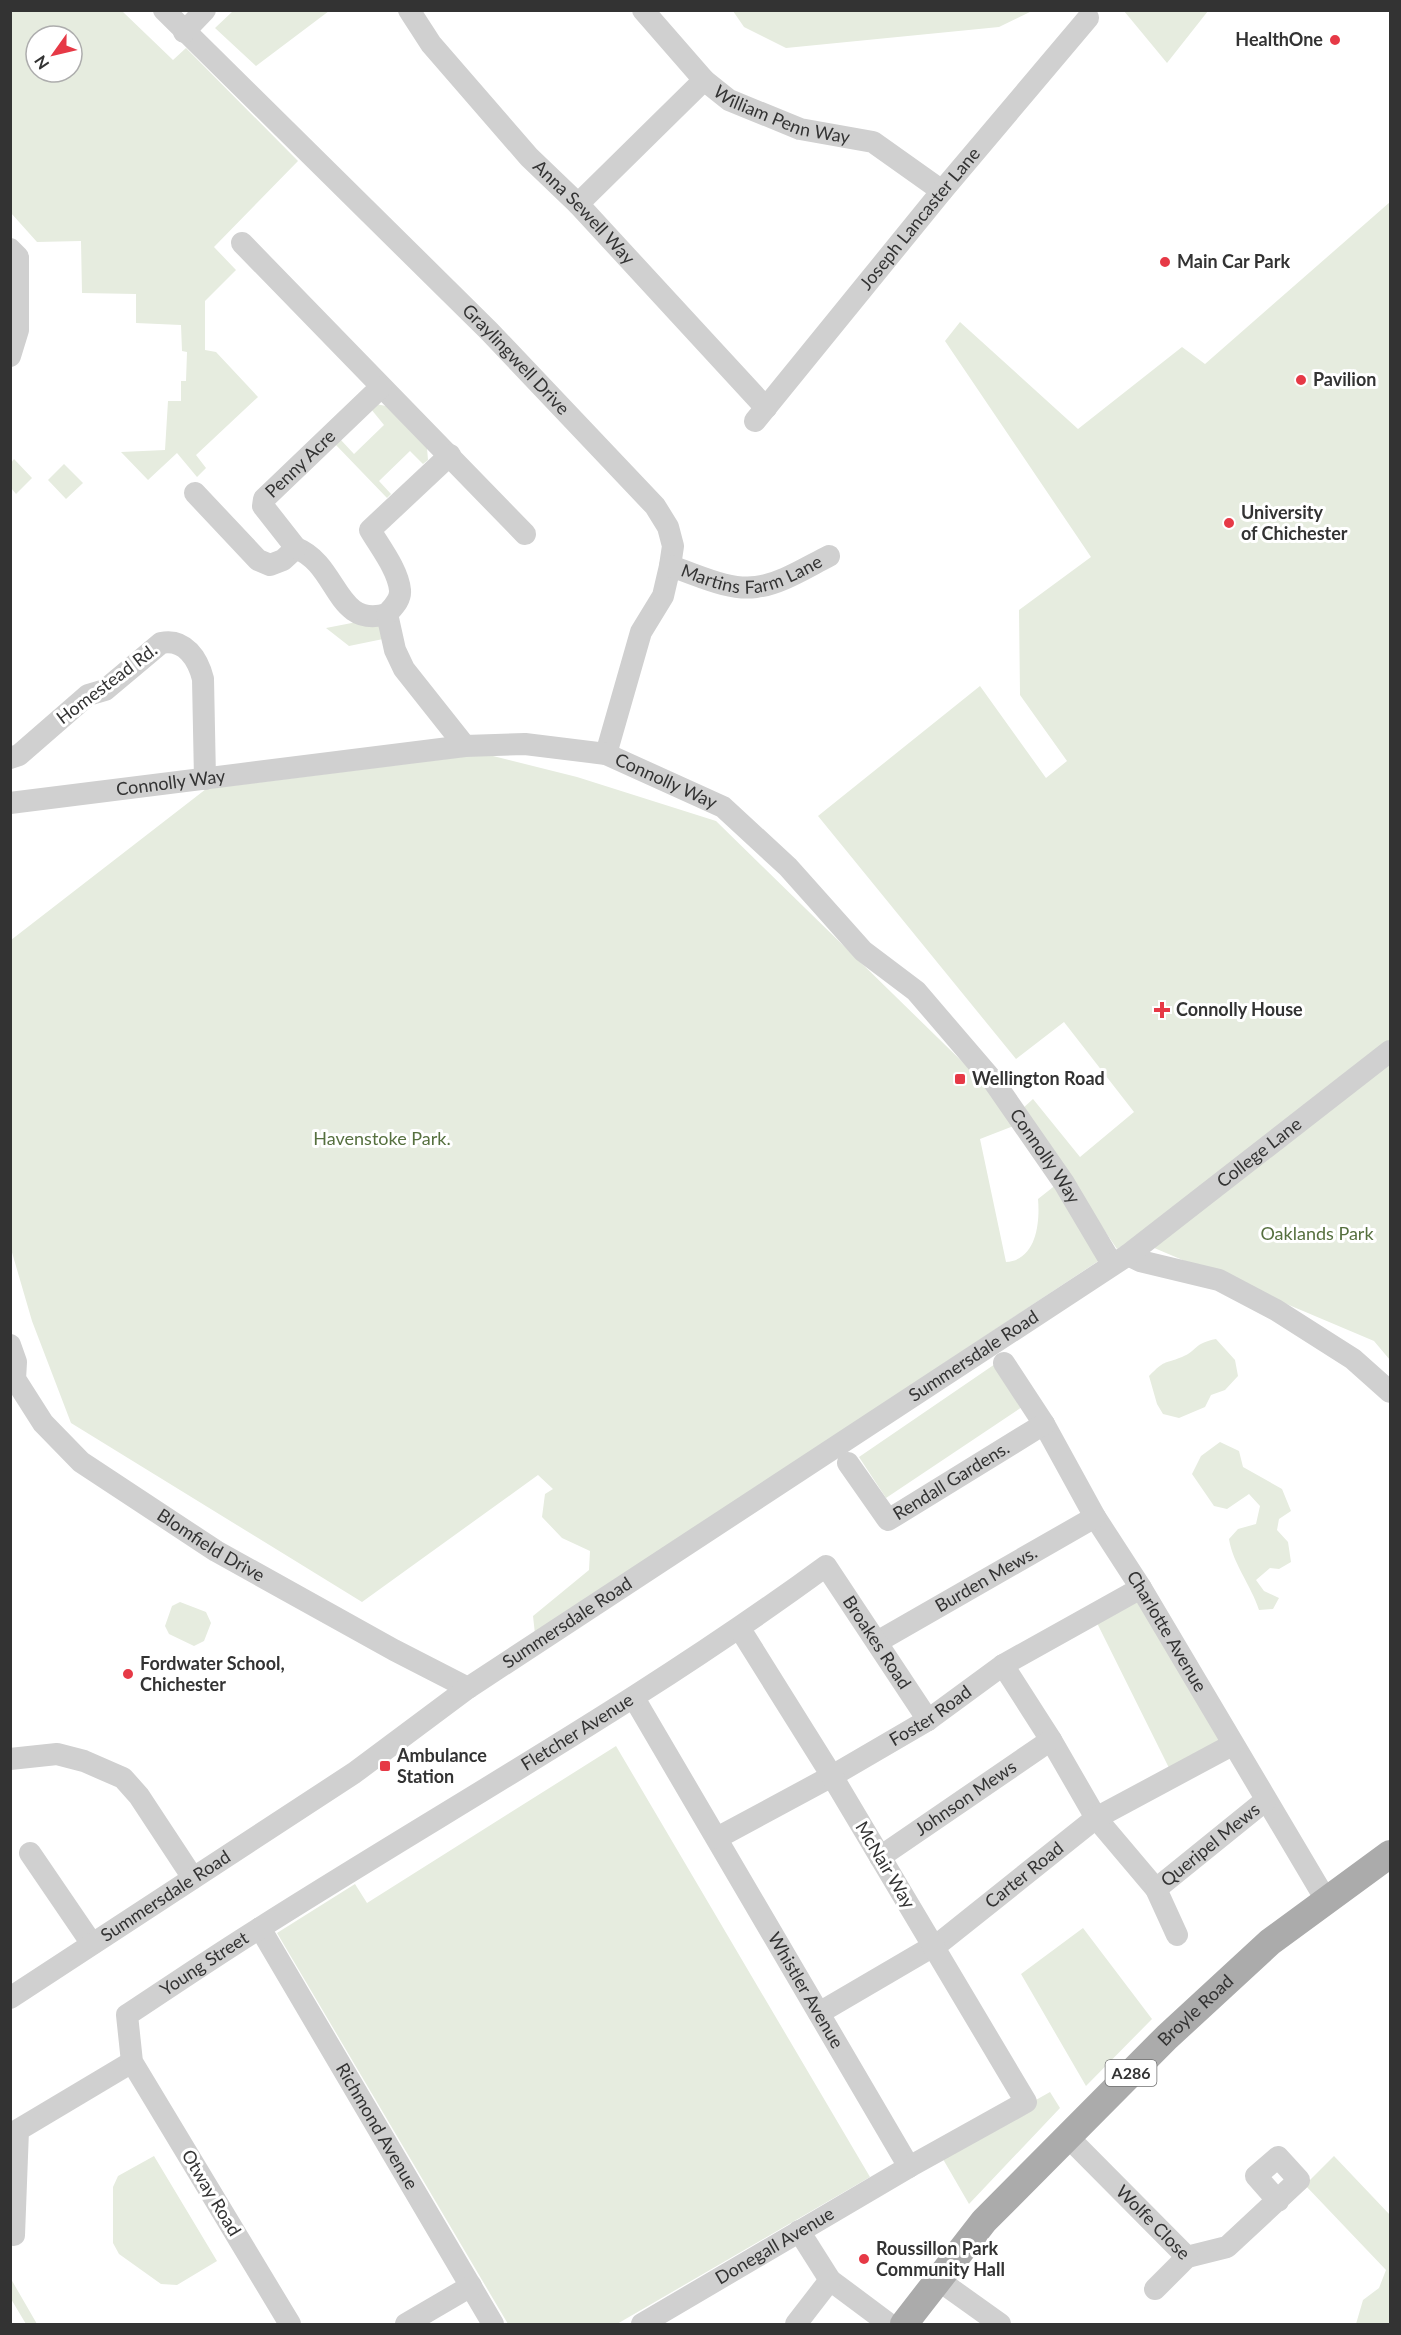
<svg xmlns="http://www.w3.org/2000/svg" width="1401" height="2335" font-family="Lato,sans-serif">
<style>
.green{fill:#e6ecdf;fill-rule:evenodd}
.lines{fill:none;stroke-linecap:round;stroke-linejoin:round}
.minor{stroke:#d0d0d0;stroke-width:22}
.major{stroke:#ababab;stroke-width:28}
.poi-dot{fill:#e63946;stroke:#fff;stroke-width:2}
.labels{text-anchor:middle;stroke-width:6;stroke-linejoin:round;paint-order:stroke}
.shield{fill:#fff;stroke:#707070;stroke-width:1.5}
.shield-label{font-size:16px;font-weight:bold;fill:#333}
.poi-label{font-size:18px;font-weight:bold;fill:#333;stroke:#fff;text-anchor:start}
.street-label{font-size:18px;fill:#333;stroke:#fff}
.park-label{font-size:18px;fill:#56703f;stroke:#fff}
</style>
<rect width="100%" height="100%" fill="#fff"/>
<!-- green -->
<path class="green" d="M11,11H122L173,60L186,48L298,161L214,247L236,270L205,301V350L216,352L258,397L196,455L206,468L197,477L177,453L148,480L121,452L165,450L168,401H181V381H186L187,352L182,351L181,325L136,323V294L82,293L81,241L37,242L11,213ZM36,36H72V72H36Z
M233,11V10L329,11L256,66L215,28Z
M733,11H1032L999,27L786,48L744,27Z
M1124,11H1208L1167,63Z
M1390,202V1360L1374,1341L1133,1239L1117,1249L1022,1109L1033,1099L1080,1157L1134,1112L1064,1022L1016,1059L818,816L980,686L1046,778L1067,761L1020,695L1019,610L1091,557L945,341L960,322L1078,429L1182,347L1205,364Z
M376,404L386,406L427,448L428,460L423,464L410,451L379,481L391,494L387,498L335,444L340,439L354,454L384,425L371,409Z
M14,459L32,478L16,494L11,488V463Z
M64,464L83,483L66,499L48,480Z
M362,621L385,625L388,638L349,646L326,628Z
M485,754L577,777L716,821L1024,1122L980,1139L1006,1262C1037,1260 1040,1222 1038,1199L1062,1180L1109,1254L535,1634L533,1616L589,1570L590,1551L562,1538L542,1517L545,1494L553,1489L538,1475L362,1602L71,1423L32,1321L11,1249V940L206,789Z
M1216,1339L1235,1360L1238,1376L1225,1390L1211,1395L1205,1407L1179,1418L1163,1414L1157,1404L1149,1376C1166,1359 1162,1365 1182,1357C1197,1351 1194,1343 1216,1339Z
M998,1362L1025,1405L886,1498L859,1457Z
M1220,1442L1239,1451L1243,1467L1282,1489L1291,1511L1279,1519L1277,1530L1288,1542L1291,1562L1279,1569L1270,1568L1256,1580L1264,1591L1279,1598L1273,1609L1259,1610C1251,1585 1233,1564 1229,1539L1238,1529L1256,1524L1260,1506L1249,1494L1227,1509L1214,1506L1192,1474L1201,1456Z
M1137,1600L1222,1744L1173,1776L1095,1619Z
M180,1602L206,1612L211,1623L204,1641L194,1646L169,1634L165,1626L172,1606Z
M616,1746L870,2177L617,2324H508L277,1933L355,1884L367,1903Z
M1083,1928L1152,2019L1086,2086L1021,1974Z
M1050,2092L1060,2108L969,2204L940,2154Z
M154,2156L217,2261L177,2285L161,2284L119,2254L113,2243V2187L118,2176Z
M1334,2156L1390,2215V2324H1356L1363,2300L1379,2288L1386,2270L1305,2185Z
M11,2279L37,2324H26L11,2299Z"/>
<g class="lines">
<!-- minor -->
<g class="minor">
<path id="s1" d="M164,10L489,331L655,506L668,527L673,546L670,566L663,596L641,632L606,754"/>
<path id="s2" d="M409,10L431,44L529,157L578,204L766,408"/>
<path id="s3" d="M643,10L704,80L729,100L800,129L873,142L942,191"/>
<path d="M184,32L205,10"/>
<path d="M578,204L704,80"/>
<path d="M242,243L525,534"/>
<path d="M10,249L18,257V330L10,356"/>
<path id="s4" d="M755,421L942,191L1088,18"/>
<path d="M195,493L258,560L270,565L283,560L296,548C339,565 335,629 387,614L395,650L404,669L465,746"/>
<path id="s5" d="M296,548L263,506L264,499L381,387"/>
<path id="s6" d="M670,566C696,574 728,591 756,587C781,584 807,567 829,556"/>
<path d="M387,614C393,607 401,600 400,590C398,570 380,547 370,530L450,455"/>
<path d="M10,758L19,755L88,695L105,690L161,643C185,638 198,659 203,679L205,779"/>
<path id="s7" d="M10,803L465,746L525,744L606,754L723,807L788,867L863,951L916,991L994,1082L1064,1183L1112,1264"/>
<path d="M1128,1255L1140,1261L1219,1280L1276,1310L1353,1359L1390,1392"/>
<path id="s8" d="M10,1345L16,1362L15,1379L43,1423L81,1462L216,1551L394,1650L468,1688"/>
<path id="s9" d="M1004,1363L1044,1424L1095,1517L1141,1588L1326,1900"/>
<path id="s10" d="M848,1463L888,1520L1044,1424"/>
<path id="s11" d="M877,1642L1095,1517"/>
<path d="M1003,1665L1051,1740L1096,1818L1156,1889L1177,1935"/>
<path id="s12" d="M634,1698L909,2167"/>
<path d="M10,1759L57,1754L84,1761L123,1778L139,1796L193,1878"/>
<path id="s13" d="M717,1838L832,1776L928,1720L1003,1665L1141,1588"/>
<path d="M30,1853L92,1944"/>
<path id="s14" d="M880,1857L1051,1740"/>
<path id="s15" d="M1156,1889L1266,1800"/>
<path id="s16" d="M260,1928L493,2324"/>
<path id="s17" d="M10,1998L354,1773L468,1688L1128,1255L1390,1051"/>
<path id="s18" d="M819,2013L942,1941L1096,1818L1232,1745"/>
<path id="s19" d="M1067,2136L1187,2257L1227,2247L1299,2180L1278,2157L1256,2176L1278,2201"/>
<path d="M799,2231L830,2280L889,2324"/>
<path d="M14,2235L18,2130L132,2062"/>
<path d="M937,2279L1000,2324"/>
<path d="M1155,2289L1187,2257"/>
<path id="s20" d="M290,2324L132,2062L127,2015C171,1986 215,1956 260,1928C449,1808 645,1699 826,1566L928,1720"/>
<path d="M406,2324L471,2286"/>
<path id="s21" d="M642,2324L909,2167L1026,2102L832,1776L740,1629"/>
<path d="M796,2324L830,2280"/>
</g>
<!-- major -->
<path class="major" id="s22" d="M904,2324L984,2221L1167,2037L1270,1942L1390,1854"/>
</g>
<!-- markers -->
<g class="poi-dot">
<circle cx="1335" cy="40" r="6"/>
<circle cx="1165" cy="262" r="6"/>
<circle cx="1301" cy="380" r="6"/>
<circle cx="1229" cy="523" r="6"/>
<path d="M1159 1001h6v6h6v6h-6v6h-6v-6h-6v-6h6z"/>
<rect x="954" y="1073" width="12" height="12" rx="3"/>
<circle cx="128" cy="1674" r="6"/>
<rect x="379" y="1760" width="12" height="12" rx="3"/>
<circle cx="864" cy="2259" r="6"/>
</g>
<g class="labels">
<!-- shield labels -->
<rect class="shield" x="1105.5" y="2060" width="51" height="26" rx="4.5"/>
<g class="shield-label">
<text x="1131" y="2079">A286</text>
</g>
<!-- poi labels -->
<g class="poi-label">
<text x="1323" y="46" text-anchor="end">HealthOne</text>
<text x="1177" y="268">Main Car Park</text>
<text x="1313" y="386">Pavilion</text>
<text x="1241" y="519">University<tspan x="1241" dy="21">of Chichester</tspan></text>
<text x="1176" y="1016">Connolly House</text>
<text x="972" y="1085">Wellington Road</text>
<text x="140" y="1670">Fordwater School,<tspan x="140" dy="21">Chichester</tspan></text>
<text x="397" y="1762">Ambulance<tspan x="397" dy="21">Station</tspan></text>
<text x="876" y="2255">Roussillon Park<tspan x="876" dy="21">Community Hall</tspan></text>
</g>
<!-- street labels -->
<g class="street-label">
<text dy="6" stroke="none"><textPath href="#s3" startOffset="180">William Penn Way</textPath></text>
<text dy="6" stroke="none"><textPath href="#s2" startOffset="268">Anna Sewell Way</textPath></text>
<text dy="6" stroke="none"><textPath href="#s4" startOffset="261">Joseph Lancaster Lane</textPath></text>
<text dy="6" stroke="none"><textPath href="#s1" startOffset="496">Graylingwell Drive</textPath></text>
<text dy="6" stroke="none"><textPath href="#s5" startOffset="111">Penny Acre</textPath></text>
<text dy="6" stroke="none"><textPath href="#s6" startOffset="86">Martins Farm Lane</textPath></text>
<text transform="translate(107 684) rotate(-37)" y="6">Homestead Rd.</text>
<text dy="6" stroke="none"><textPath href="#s7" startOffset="666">Connolly Way</textPath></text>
<text dy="6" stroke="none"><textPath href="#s7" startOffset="162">Connolly Way</textPath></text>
<text dy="6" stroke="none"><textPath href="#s17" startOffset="1509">College Lane</textPath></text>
<text dy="6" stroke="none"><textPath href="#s7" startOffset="1206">Connolly Way</textPath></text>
<text dy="6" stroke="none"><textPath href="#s17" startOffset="1158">Summersdale Road</textPath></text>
<text dy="6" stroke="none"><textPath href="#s10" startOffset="144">Rendall Gardens.</textPath></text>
<text dy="6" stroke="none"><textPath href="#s8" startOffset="296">Blomfield Drive</textPath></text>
<text dy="6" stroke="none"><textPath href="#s11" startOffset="126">Burden Mews.</textPath></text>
<text dy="6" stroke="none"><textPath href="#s17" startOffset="672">Summersdale Road</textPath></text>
<text dy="6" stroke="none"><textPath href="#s9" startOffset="314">Charlotte Avenue</textPath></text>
<text dy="6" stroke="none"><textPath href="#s20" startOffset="1276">Broakes Road</textPath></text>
<text dy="6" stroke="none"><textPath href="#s13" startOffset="246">Foster Road</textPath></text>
<text dy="6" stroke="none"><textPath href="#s20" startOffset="885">Fletcher Avenue</textPath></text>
<text dy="6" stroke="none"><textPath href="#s14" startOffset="104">Johnson Mews</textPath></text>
<text dy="6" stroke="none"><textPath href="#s15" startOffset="70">Queripel Mews</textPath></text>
<text transform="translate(885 1865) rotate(59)" y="6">McNair Way</text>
<text dy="6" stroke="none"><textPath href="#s18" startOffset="248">Carter Road</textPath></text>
<text dy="6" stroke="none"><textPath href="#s17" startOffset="186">Summersdale Road</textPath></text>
<text dy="6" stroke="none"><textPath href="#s20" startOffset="446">Young Street</textPath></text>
<text dy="6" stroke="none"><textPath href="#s12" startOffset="339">Whistler Avenue</textPath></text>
<text dy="6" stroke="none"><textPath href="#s22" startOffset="429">Broyle Road</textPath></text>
<text dy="6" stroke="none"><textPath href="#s16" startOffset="230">Richmond Avenue</textPath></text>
<text transform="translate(211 2193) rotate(59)" y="6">Otway Road</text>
<text dy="6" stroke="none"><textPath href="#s19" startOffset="122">Wolfe Close</textPath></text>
<text dy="6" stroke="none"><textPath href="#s21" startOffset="154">Donegall Avenue</textPath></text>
</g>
<!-- park labels -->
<g class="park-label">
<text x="382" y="1145">Havenstoke Park.</text>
<text x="1317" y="1240">Oaklands Park</text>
</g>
</g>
<!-- border -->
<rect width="1401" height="2335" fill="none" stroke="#333333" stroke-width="24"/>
<!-- north arrow -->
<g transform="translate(54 54) rotate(236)"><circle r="28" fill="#ffffff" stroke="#adadad" stroke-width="1.5"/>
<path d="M0-4.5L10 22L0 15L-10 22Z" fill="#e63946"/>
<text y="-9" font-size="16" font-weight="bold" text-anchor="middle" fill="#333333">N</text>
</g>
</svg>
